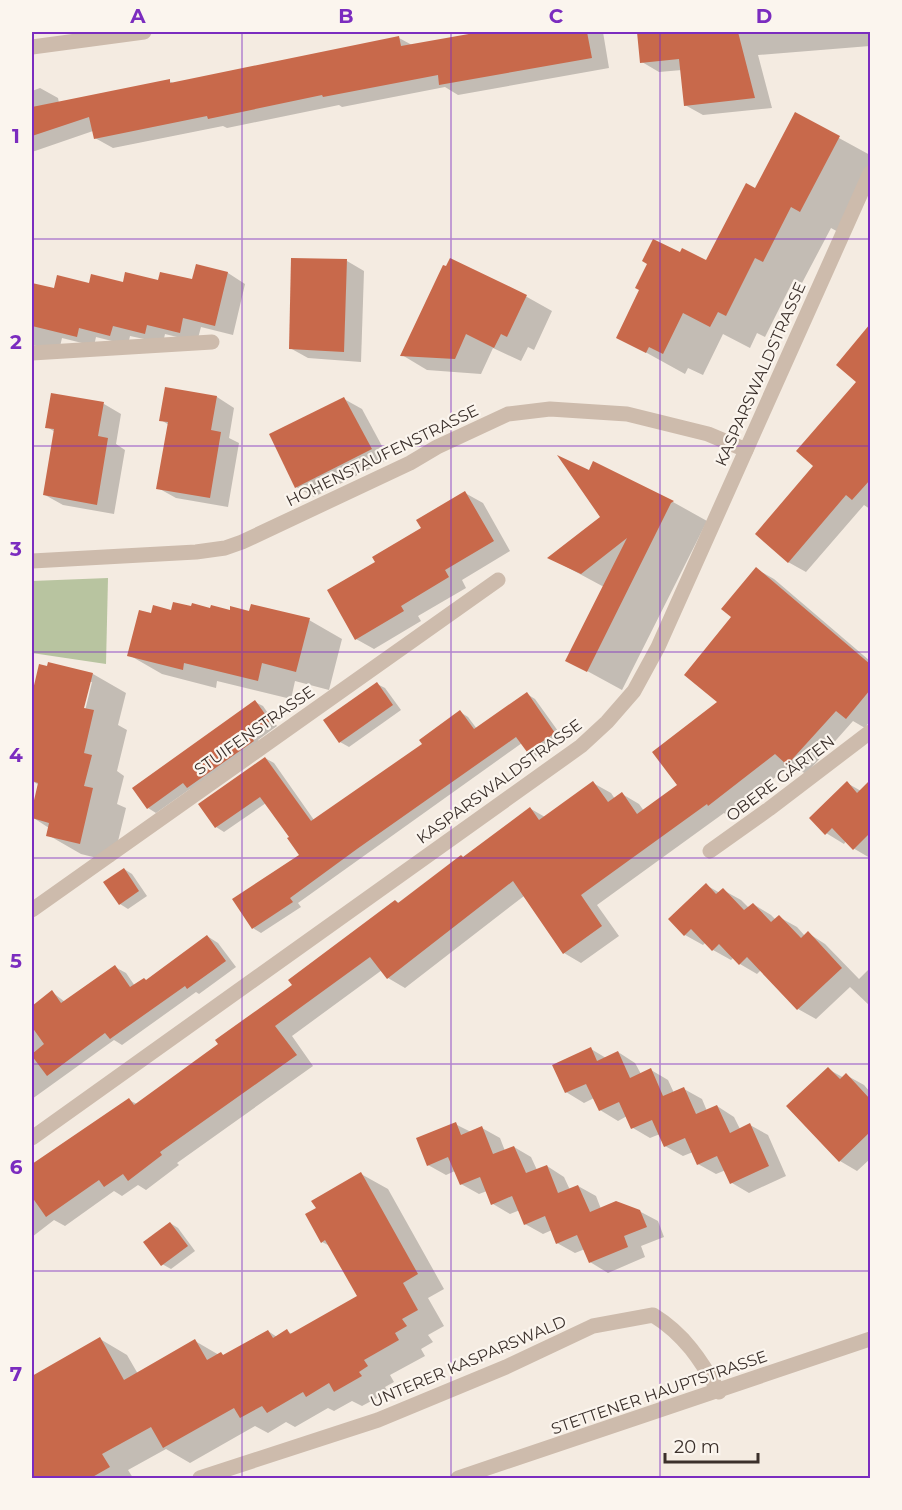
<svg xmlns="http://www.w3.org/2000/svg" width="902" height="1510" font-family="Montserrat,sans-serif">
  <rect width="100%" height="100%" fill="#f4ebe1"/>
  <!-- green -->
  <polygon fill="#b8c4a0" points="108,578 106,664 32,653 32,581"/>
  <!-- shadow -->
  <g fill="#0003" fill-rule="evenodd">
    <polygon points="489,32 603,32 609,68 458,95 445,87 342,107 339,105 227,128 223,126 113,148 95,138 93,131 32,152 32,91 40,88 58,98 59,103 169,81 175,84 399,38 412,45"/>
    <polygon points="638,32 869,32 870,46 758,55 772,108 703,115 685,105 682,70 659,72 642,62"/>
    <polygon points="795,114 870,155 870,175 840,233 831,228 802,283 794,279 765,337 757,333 750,348 723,334 703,375 688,368 685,374 618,337 681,254 706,262 755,190"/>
    <polygon points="451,260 527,297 552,311 534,350 528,347 521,361 493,348 481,374 427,370 402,355"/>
    <polygon points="347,261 364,271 361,362 308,358 290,348"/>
    <polygon points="197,266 228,273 245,284 233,335 201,327 197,342 165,334 163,343 130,336 128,345 96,337 94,346 62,338 59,351 32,345 32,284 56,290 90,285 194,281"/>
    <polygon points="870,327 870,509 864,505 806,572 788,562 815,466 858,382 838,365"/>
    <polygon points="166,389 217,397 234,408 229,438 239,443 228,507 176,498 158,488 169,425 161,420"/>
    <polygon points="344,399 362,409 389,459 314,497 296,487"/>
    <polygon points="104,404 121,414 116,444 125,450 114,514 63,505 45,495 55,432 47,427"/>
    <polygon points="594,463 673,502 707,521 622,690 567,660 604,587 550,558 602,517 589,471"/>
    <polygon points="465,493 483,503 510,551 462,580 466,588 418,616 421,621 374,649 356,639 377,562 423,528"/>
    <polygon points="756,569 774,579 870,661 870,721 865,728 853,721 806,774 791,765 727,815 724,813 597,905 619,936 581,963 564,953 524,896 405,988 388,978 382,970 292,1036 313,1066 177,1163 179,1165 146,1190 138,1185 122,1196 114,1191 65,1226 54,1220 32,1237 32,1166 129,1100 137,1104 220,1044 396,901 400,904 531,809 545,817 593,783 611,793 615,799 622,794 639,804 644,811 679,785 720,702 733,617"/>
    <polygon points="173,612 250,613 309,620 342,639 329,690 295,681 291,699 217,681 216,688 162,674 129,655 152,615"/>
    <path d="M40,666L93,674L126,693L118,725L127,730L117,771L124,776L117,804L126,808L113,862L81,854L48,835L49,828L32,817L39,785L32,781V765L37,743L32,740L35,725L32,723V700ZM89,682H92L84,715H81Z"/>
    <polygon points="377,684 385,688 401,710 349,747 340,742"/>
    <polygon points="527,694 535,699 563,738 536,756 528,751 522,743 298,903 301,907 261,933 253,928 301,855 291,837 266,803 224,832 216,827 265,758 274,763 314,820 424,744 460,712 468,717 477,729"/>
    <polygon points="255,702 263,706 277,726 258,740 262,746 196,792 190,789 156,813 148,808"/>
    <polygon points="847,783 861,791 864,788 870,792 870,858 853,848 846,841 844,844 826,833"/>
    <polygon points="124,869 132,874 147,896 128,909 120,904"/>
    <polygon points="706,885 720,893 723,890 741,900 749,908 753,904 771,915 776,920 779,917 797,927 805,936 808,933 825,944 859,979 870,968 870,1006 850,987 816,1019 798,1009 761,970 757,974 740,964 734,957 731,960 713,950 706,942 703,945 685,935 670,919"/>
    <polygon points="207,936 218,943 236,967 199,994 196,992 122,1045 114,1040 32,1099 32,1008 52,992 65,1002 115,967 126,973 135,986 147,981"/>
    <polygon points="591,1049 606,1058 618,1052 635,1063 641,1074 651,1070 668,1080 674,1093 684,1089 702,1099 707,1111 717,1106 734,1117 740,1129 750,1125 768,1135 786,1176 749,1193 732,1183 726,1170 716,1174 698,1164 693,1152 683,1156 665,1146 660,1134 650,1138 633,1128 627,1116 618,1121 600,1110 594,1098 584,1103 566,1092"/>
    <polygon points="828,1069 844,1078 846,1075 864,1085 870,1092 870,1159 857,1171 840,1161"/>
    <polygon points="455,1124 471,1132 482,1128 500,1138 505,1151 514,1147 531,1157 537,1170 547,1166 564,1177 570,1190 578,1186 596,1196 601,1209 639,1211 658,1221 664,1237 641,1246 645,1257 608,1273 590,1262 585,1249 575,1253 557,1243 552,1230 543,1234 525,1224 520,1210 510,1214 493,1204 487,1191 479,1194 461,1184 455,1171 446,1175 428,1165"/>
    <polygon points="361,1174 388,1189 444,1289 428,1298 444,1326 428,1335 433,1342 421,1349 425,1356 390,1375 394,1382 385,1387 388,1392 362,1406 352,1401 334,1411 328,1408 295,1427 286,1422 268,1433 255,1426 190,1463 166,1449 128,1470 133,1478 32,1478 32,1378 100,1339 127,1355 138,1374 195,1341 219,1355 221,1354 225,1356 268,1331 277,1337 287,1331 292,1334 359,1297 330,1246 322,1242"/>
    <polygon points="170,1223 178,1228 195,1251 171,1269 162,1264"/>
  </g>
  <!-- building -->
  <g fill="#c8694b">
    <polygon points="480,32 587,32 592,58 439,85 438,75 323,97 322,95 208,119 207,116 94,139 89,117 32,136 32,107 170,79 170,83 399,36 401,46"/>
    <polygon points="637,32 738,32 755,98 684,106 679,59 640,63"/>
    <polygon points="795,112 840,136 800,212 791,207 763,262 755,258 726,316 718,312 710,327 683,313 663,354 649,347 646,353 616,338 639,290 635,288 647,264 642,261 653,239 680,252 682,248 706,260 746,183 755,188"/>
    <polygon points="291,258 347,259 344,352 289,349"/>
    <polygon points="450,258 527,295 507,337 501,334 494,348 466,334 455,359 400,356 443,265 446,266"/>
    <polygon points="196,264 228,272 215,326 183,318 180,333 147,325 145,334 113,326 110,336 79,328 77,337 32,326 32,283 54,288 57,275 89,283 91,274 123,282 125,272 158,280 160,272 192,279"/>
    <polygon points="870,324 870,480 852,500 846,495 788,563 755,534 813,466 796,451 856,382 836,365"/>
    <polygon points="165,387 217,396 211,430 221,432 210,498 156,489 168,422 159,421"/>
    <polygon points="51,393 104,402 98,436 108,438 97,505 43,495 54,429 45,428"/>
    <polygon points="344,397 372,449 295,488 269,434"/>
    <polygon points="557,455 589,470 593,461 674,501 671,503 587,672 565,661 627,538 581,574 547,558 600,517"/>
    <polygon points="465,491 494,541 445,570 449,577 401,606 404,611 355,640 327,590 375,562 372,557 421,528 416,520"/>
    <polygon points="756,567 870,664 870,690 846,719 836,711 787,765 775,754 708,806 707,804 581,895 602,926 563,954 513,881 387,979 370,957 275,1026 297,1055 160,1152 162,1155 128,1181 123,1174 104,1187 99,1180 46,1217 32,1197 32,1164 129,1098 134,1105 218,1044 215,1040 292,985 288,980 395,900 398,903 461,855 463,857 530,807 539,820 593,781 608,802 622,792 637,814 677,785 652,752 717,702 684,675 731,617 721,609"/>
    <polygon points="173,602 191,606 192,603 210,608 211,605 230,610 230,606 249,611 251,604 310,618 296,672 262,663 258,681 184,663 183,670 127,656 139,610 151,613 153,605 171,610"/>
    <polygon points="48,662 93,673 84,708 94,710 84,753 92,755 84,786 93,788 80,844 46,836 49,823 32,818 32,809 38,783 32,781 32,694 39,664 47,666"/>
    <polygon points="377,682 393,705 339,743 323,720"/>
    <polygon points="527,692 555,733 527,752 516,737 357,849 290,898 293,902 252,929 232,899 299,855 287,838 289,837 260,797 215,828 198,804 265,757 311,821 422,744 419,740 460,710 474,729"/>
    <polygon points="255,700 270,721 250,735 254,741 187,788 183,783 147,809 132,788"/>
    <polygon points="870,780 870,833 853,850 832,828 825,835 809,818 847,781 857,793"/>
    <polygon points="124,868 139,891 119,905 103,882"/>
    <polygon points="706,883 716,894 723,888 744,910 753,903 771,922 779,915 801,938 808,931 842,968 797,1010 747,957 739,965 719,944 712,951 691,929 684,936 668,919"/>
    <polygon points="207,935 226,961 187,989 185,986 110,1039 105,1033 47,1076 32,1056 32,1054 44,1044 32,1027 32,1006 52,990 61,1003 115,965 130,987 144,978 146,980"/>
    <polygon points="591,1047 597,1061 618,1051 630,1078 651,1068 663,1096 684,1087 696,1114 717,1105 730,1133 750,1123 769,1166 730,1184 717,1156 697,1165 685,1138 664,1147 652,1120 631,1129 619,1102 599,1111 586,1084 565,1093 552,1065"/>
    <polygon points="828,1067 840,1079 846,1073 870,1099 870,1132 839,1162 786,1106"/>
    <polygon points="456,1122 461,1135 482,1126 493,1154 514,1146 526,1173 547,1165 558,1193 578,1185 590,1212 616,1201 640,1210 647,1227 624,1236 628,1247 589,1263 577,1235 556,1244 545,1216 524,1225 512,1196 491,1205 480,1177 460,1185 448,1157 427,1166 416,1138"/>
    <polygon points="361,1172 418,1274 403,1283 418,1310 402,1319 407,1326 395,1333 399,1340 364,1360 368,1366 359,1372 362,1376 334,1392 329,1383 306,1397 303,1392 267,1413 262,1406 240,1418 234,1408 163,1448 151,1427 102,1454 110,1467 89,1479 32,1479 32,1376 100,1337 124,1380 195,1339 207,1360 221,1352 223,1355 268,1330 273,1338 287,1329 290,1334 357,1296 325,1240 321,1243 305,1214 316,1208 311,1201"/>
    <polygon points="170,1222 188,1246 161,1266 143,1242"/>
  </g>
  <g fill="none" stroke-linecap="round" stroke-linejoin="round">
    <!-- minor -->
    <g stroke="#cdbbac" stroke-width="15">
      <polyline points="32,47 144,32"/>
      <polyline points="32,353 212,342"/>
      <polyline points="32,561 196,552 225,548 242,542 410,463 437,447 508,414 550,409 627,414 708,434 746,450"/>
      <polyline points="710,851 769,809 870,732"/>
      <polyline points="32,910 498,580"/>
      <polyline points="32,1138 581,746 607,722 634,691 658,647 870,173"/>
      <path d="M200,1478L378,1420L506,1367L593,1326L653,1315C684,1334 701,1360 719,1392"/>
    </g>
    <!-- tertiary -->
    <polyline stroke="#cdbbac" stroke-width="15" points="458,1478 870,1339"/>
  </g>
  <!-- grid -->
  <path fill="none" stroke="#7b2cbf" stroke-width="1.5" stroke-opacity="0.55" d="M242,32V1478M451,32V1478M660,32V1478M32,239H870M32,446H870M32,652H870M32,858H870M32,1064H870M32,1271H870"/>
  <g text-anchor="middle" stroke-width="4.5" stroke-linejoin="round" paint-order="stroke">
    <!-- street labels -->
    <g font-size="16" fill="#3b302b" stroke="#fbf5ee">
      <text transform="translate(760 374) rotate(-66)" y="6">KASPARSWALDSTRASSE</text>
      <text transform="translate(382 455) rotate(-26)" y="6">HOHENSTAUFENSTRASSE</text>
      <text transform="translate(254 730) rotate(-35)" y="6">STUIFENSTRASSE</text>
      <text transform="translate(780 778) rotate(-37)" y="6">OBERE GÄRTEN</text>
      <text transform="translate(499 781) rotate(-36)" y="6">KASPARSWALDSTRASSE</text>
      <text transform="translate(468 1361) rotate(-23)" y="6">UNTERER KASPARSWALD</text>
      <text transform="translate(659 1392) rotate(-19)" y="6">STETTENER HAUPTSTRASSE</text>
    </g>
  </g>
  <!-- border -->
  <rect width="902" height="1510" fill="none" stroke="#fbf5ee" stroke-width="66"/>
  <!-- scale -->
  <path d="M665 1453v9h93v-9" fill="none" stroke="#3b302b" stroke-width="3"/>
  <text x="674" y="1453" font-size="18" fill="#3b302b" stroke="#fbf5ee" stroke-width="4.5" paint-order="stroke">20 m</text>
  <rect x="33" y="33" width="836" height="1444" fill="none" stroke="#7b2cbf" stroke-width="2"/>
  <g font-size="20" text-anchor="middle" font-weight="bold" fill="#7b2cbf">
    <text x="138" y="23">A</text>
    <text x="346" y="23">B</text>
    <text x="556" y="23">C</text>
    <text x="764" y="23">D</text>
    <text x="16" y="143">1</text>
    <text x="16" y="349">2</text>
    <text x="16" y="556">3</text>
    <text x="16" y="762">4</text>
    <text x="16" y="968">5</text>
    <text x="16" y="1174">6</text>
    <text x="16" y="1381">7</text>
  </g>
</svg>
